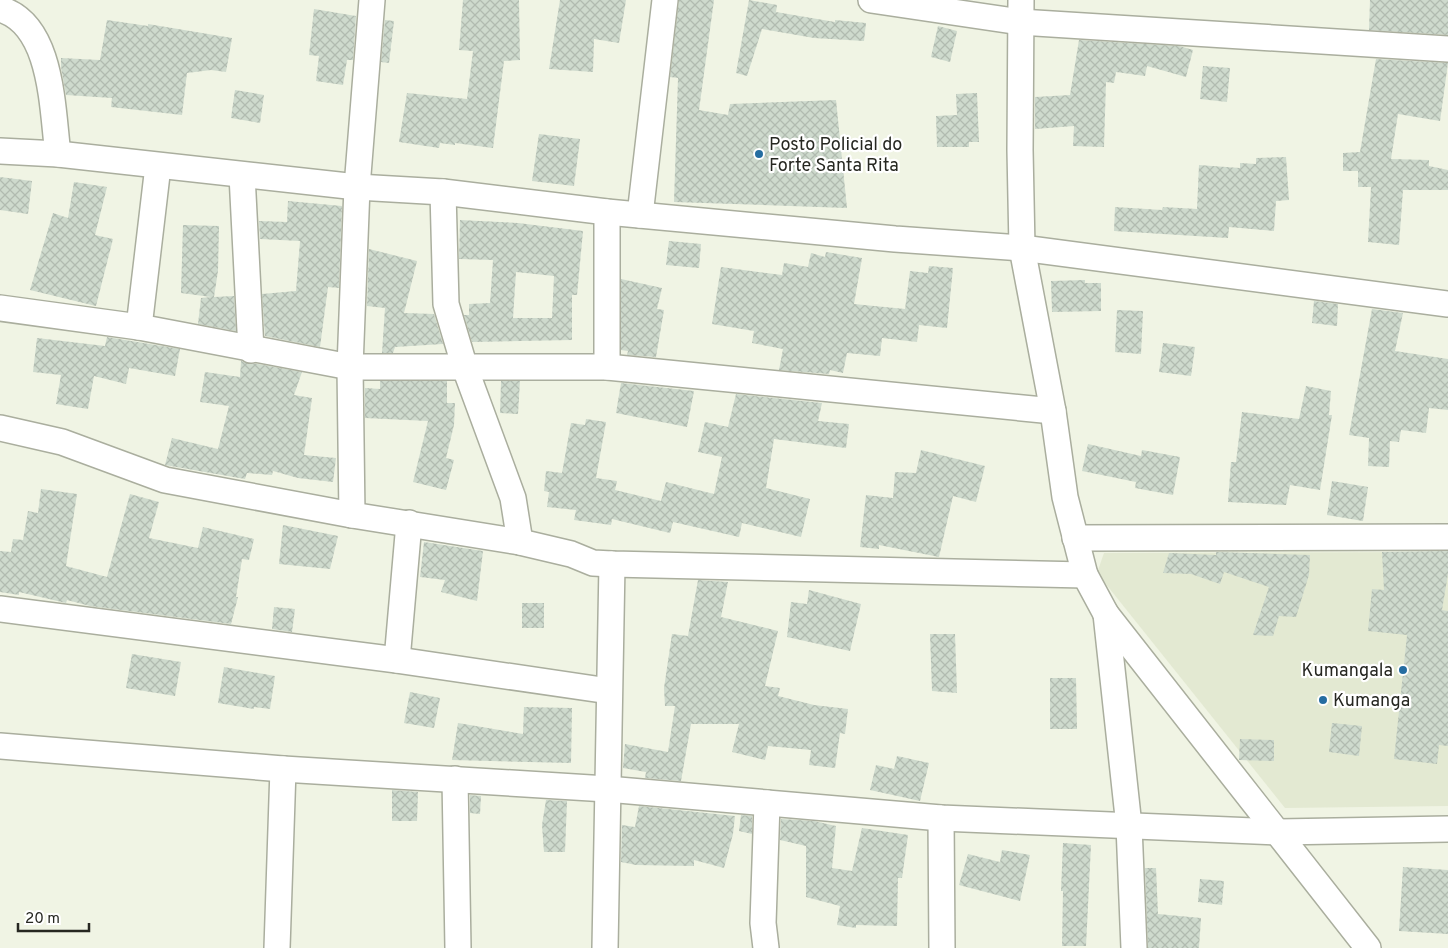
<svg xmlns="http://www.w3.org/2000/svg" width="1448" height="948" font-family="Overpass,sans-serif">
  <defs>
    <pattern id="building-cross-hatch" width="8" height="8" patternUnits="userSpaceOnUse" patternTransform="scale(1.25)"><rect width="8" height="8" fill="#cedacd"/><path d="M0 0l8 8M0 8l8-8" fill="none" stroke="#b1bbb0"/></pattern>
  </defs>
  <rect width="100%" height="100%" fill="#f0f4e4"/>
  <!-- built -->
  <polygon fill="#e3e9d2" points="1448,552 1448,806 1285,808 1097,573 1104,553"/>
  <!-- building -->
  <g fill="url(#building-cross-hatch)" fill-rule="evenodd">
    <polygon points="463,0 519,0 520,60 504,61 493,148 455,143 455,145 440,143 439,148 399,142 407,93 467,99 473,51 459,50"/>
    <polygon points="560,0 626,0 619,43 594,39 593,72 549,69"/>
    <polygon points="679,0 714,0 699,110 728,115 730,104 836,100 847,208 674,202 678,78 670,77"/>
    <polygon points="749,0 777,5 776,12 835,22 835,20 866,23 864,41 814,38 762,29 747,76 736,73"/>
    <polygon points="1370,0 1448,0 1448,35 1369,30"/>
    <polygon points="314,9 356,16 353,60 347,60 343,85 316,81 319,56 309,55"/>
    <polygon points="107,20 148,26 148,24 232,38 226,72 211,70 187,73 182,115 111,107 112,98 66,95 61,67 61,58 100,60"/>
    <polygon points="385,20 394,21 389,63 381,62"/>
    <polygon points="938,26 957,31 950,62 931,57"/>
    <polygon points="1079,40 1179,46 1193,50 1186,77 1147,66 1145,76 1116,72 1114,83 1106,82 1104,147 1073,146 1074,126 1035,129 1035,97 1070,95"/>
    <polygon points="1376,59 1448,63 1440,121 1398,114 1391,159 1429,160 1429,166 1448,170 1448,190 1403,190 1399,245 1368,242 1371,187 1358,187 1358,171 1343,171 1343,153 1360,152"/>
    <polygon points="1203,66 1230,68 1227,102 1200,99"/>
    <polygon points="235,90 264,95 260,123 231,118"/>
    <polygon points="977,93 979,142 969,142 969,147 937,147 936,116 957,115 956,94"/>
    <polygon points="539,134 580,139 574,186 532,181"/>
    <polygon points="1286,157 1289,200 1276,201 1274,231 1229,227 1228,238 1114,231 1115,207 1162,210 1163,207 1197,209 1199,165 1240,168 1240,163 1256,164 1256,158"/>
    <polygon points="0,177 32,181 28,214 0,210"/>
    <polygon points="74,182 107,187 95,235 113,239 96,306 30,290 53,213 68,218"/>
    <polygon points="288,201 342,206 339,288 328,287 320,347 265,336 262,294 296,291 300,241 260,239 259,221 287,222"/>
    <path d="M460,220L518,223L583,231L577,295H572V340L472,342L464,315H469V304L490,303L493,260L459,259ZM516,272L554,276L552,318H513Z"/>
    <polygon points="183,225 219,226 218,271 214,297 234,296 236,331 198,324 201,298 211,297 181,293"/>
    <polygon points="669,241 701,244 699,268 666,265"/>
    <polygon points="369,249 417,261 404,313 434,314 443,344 395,347 393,353 382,353 385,308 367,306"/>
    <polygon points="826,252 862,258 854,304 905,309 910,271 928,273 929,266 953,268 947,328 919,325 917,342 882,338 880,356 847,353 843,373 830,370 829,374 779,370 783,349 752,343 754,331 712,324 721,267 782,275 784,263 808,267 811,253 825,257"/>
    <polygon points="621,279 662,288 657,309 664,310 656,357 627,355 628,351 621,350"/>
    <polygon points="1085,280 1085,283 1101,283 1101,311 1052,312 1051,281"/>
    <polygon points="1314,301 1338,304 1337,326 1312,323"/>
    <polygon points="1372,309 1403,313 1395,351 1448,359 1448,410 1429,408 1426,433 1401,430 1399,442 1390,441 1389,467 1368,466 1369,438 1349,435"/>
    <polygon points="1117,310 1143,311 1141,354 1115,352"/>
    <polygon points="107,337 180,349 175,376 129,368 126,384 94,376 88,409 56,404 61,375 33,372 37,338 105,346"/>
    <polygon points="1163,343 1195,347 1191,376 1159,372"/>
    <polygon points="241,361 302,372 294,395 312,398 304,455 336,458 333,482 298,478 273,471 272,475 247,473 245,479 165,465 172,438 218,449 229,406 200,402 205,372 240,377"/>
    <polygon points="380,381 447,381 447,403 455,403 454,425 446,458 454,460 446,490 413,482 428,421 365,418 365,388 380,389"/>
    <polygon points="501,381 520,381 518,414 500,413"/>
    <polygon points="621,383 694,391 687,427 616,413"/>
    <polygon points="1306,386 1331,391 1329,415 1332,415 1320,490 1290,485 1286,505 1228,502 1231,462 1236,462 1242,412 1299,419"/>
    <polygon points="736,394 822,403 818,421 849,424 846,448 774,439 766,488 810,499 801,537 742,523 739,537 673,522 670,533 612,519 611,525 574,520 576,510 547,507 549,492 544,491 546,471 562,473 571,423 585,425 586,419 606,422 596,478 617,481 615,490 661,501 666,482 714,494 722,457 698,452 705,422 728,427"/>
    <polygon points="1088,444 1141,456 1142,450 1180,457 1173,495 1135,488 1136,482 1082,471"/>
    <polygon points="921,450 985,466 976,502 953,496 939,557 879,545 879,549 860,547 866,495 893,498 895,472 916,473"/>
    <polygon points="1332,481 1368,487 1363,521 1327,515"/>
    <polygon points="41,489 77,494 66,566 107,577 130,494 159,502 149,538 198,548 203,527 254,539 249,560 242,559 236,597 238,597 231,624 90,606 67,600 66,603 19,592 19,595 0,592 0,551 11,552 13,539 23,540 28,511 38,513"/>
    <polygon points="283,525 338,536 330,569 279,564"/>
    <polygon points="424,542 483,551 477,601 441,592 445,580 420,577"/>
    <polygon points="1448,551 1448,574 1442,610 1448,611 1448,746 1439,745 1437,764 1394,759 1407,635 1368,631 1372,589 1384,590 1382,552"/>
    <polygon points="1216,552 1310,555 1309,575 1296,617 1279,616 1273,636 1253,635 1269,587 1224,572 1220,584 1191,574 1163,573 1169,553 1216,555"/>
    <polygon points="698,580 728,582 721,617 778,631 765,686 780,688 778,696 814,705 848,709 845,734 840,733 835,768 809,765 811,750 768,746 765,760 732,752 739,724 691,724 681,781 645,778 646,772 623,768 625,744 668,752 675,706 665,706 664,688 672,634 688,636"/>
    <polygon points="809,590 861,604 850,651 787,637 791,602 807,604"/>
    <rect x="522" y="603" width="22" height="25"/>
    <polygon points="274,607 295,609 292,632 272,629"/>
    <polygon points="930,634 955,634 957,693 932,691"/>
    <polygon points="132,654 181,662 175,696 126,688"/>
    <polygon points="224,667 275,676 270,709 254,707 254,709 218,703"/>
    <polygon points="1050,678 1076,678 1077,729 1050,729"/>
    <polygon points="410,692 440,698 434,728 404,723"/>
    <polygon points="524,707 572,708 571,763 452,760 458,723 523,734"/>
    <polygon points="1332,723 1362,726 1359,756 1329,752"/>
    <polygon points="1240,739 1274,740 1274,761 1239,760"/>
    <polygon points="897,756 929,763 920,801 870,790 876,765 894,769"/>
    <polygon points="392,790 418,792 417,821 392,821"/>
    <polygon points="470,795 481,796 480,814 470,813"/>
    <polygon points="546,800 567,801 565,852 544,852 542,825"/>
    <polygon points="639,806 735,816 733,834 724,868 694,860 694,866 636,865 621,862 622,825 635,827"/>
    <polygon points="741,815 752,816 752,834 739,831"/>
    <polygon points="781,819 814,821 836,826 832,868 852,871 862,828 908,835 902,878 898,878 897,926 856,925 856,928 837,925 840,906 806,897 806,846 780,840"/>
    <polygon points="1063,843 1091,845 1086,946 1062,946 1063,891 1061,891"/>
    <polygon points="1002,850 1030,855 1020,901 959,885 968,854 1000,862"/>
    <polygon points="1403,867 1448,870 1448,934 1399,931"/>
    <polygon points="1145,868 1156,868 1158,914 1201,918 1199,948 1148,948"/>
    <polygon points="1200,879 1224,881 1222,905 1198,902"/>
  </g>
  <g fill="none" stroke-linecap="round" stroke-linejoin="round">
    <!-- minor casing -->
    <g stroke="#aaae9e" stroke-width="28">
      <g id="minor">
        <polyline points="871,0 1020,22 1448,49"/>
        <polyline points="1021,0 1020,150 1022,248 1053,411 1065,497 1085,575 1106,614 1368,948"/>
        <path d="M0,9C53,24 52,109 58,154"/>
        <polyline points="0,151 58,154 357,187 443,192 607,212 895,239 1022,248 1448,304"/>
        <polyline points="242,175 251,350"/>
        <polyline points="443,192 446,304 465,368 513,498 520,542 571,554 593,563 612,564 1085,575"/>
        <polyline points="607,212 607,367"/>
        <polyline points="640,215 665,0"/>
        <polyline points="0,308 139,327 350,367 607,367 1053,411"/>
        <polyline points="139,327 158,166"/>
        <polyline points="0,428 62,442 165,480 352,515 520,542"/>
        <polyline points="352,515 350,367 357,187 372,0"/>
        <polyline points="1075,538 1448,537"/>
        <polyline points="0,609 397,660 609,691"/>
        <polyline points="1106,614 1129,826 1134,948"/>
        <polyline points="397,660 409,523"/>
        <polyline points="0,746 283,769 607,789 941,818 1279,832 1448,829"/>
        <polyline points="455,779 458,948"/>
        <polyline points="941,818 942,948"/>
        <polyline points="277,948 283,769"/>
        <polyline points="605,948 612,564"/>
        <polyline points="766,948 763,923 767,803"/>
      </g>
    </g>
    <!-- minor -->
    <use href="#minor" stroke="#fff" stroke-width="25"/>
  </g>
  <!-- markers -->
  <g fill="#256da1" stroke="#fff" stroke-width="2">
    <circle cx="759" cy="154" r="5"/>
    <circle cx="1403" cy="670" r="5"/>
    <circle cx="1323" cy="700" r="5"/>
  </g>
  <g text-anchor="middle" stroke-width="4.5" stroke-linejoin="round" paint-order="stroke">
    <!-- poi labels -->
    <g font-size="18" fill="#262721" stroke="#fff" text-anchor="start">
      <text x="769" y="150">Posto Policial do<tspan x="769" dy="21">Forte Santa Rita</tspan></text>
      <text x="1393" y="676" text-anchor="end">Kumangala</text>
      <text x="1333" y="706">Kumanga</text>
    </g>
  </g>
  <!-- scale -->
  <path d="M18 923v8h71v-8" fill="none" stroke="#262721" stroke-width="2.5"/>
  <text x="25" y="923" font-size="15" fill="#262721" stroke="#ffffff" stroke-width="4" paint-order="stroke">20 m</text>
</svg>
